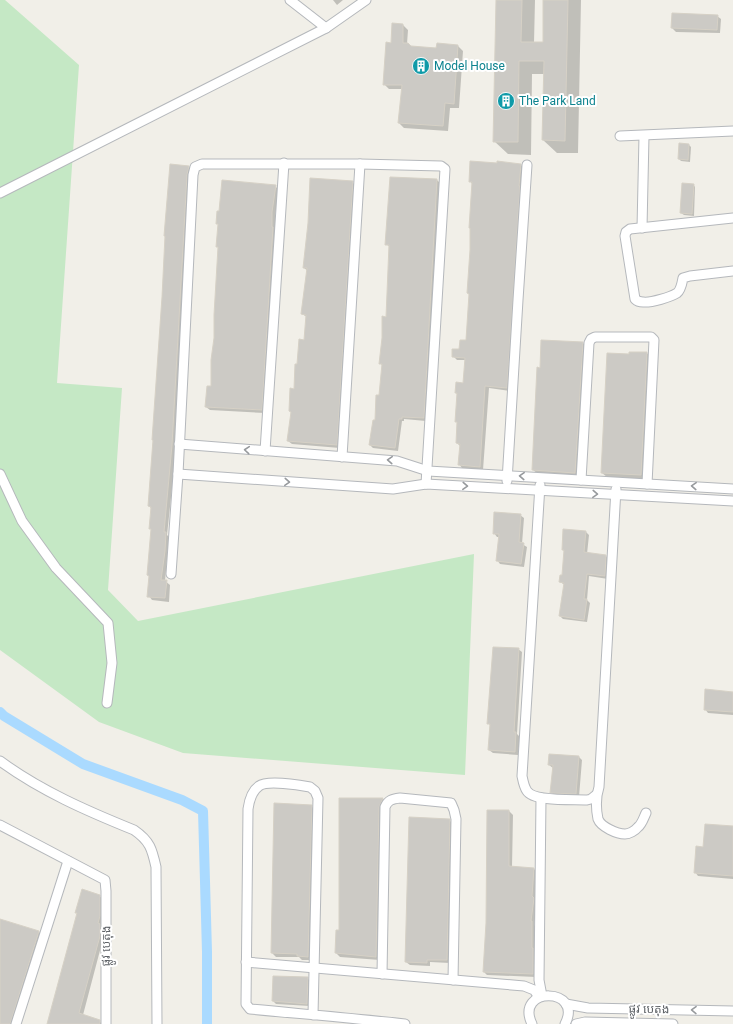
<svg xmlns="http://www.w3.org/2000/svg" width="733" height="1024" font-family="Roboto,'Noto Sans Khmer',sans-serif">
  <rect width="100%" height="100%" fill="#f1efe8"/>
  <!-- green -->
  <polygon fill="#c5e8c5" points="0,0 5,0 79,65 57,383 122,388 108,590 138,621 474,554 465,775 183,753 99,722 0,650"/>
  <!-- shadow -->
  <g fill="#0003">
    <polygon points="333,0 343,0 337,5"/>
    <polygon points="497,0 535,0 534,43 544,43 544,0 581,0 578,153 557,153 543,140 544,74 532,74 531,155 508,154 494,141"/>
    <polygon points="673,14 717,16 721,19 720,33 676,32 672,28"/>
    <polygon points="403,25 408,30 407,44 411,47 436,49 458,46 463,51 459,108 450,108 448,131 404,128 399,123 402,89 389,89 384,84 392,44"/>
    <polygon points="689,145 691,147 690,162 681,161 679,159"/>
    <polygon points="521,165 524,169 510,391 489,388 483,470 462,468 459,464 461,447 457,443 458,423 456,421 458,395 456,393 464,384 466,360 457,360 453,356 466,341 470,295 468,293 471,250 473,185 470,181"/>
    <polygon points="189,167 192,170 181,372 173,488 172,488 167,535 169,537 165,581 170,585 169,602 152,600 149,596 152,509 149,506 166,237"/>
    <polygon points="391,178 437,180 440,183 426,421 404,419 404,421 402,421 398,451 373,448 370,445 380,396 383,366 380,363 387,318 390,247 386,244"/>
    <polygon points="352,182 356,186 340,448 292,444 288,441 292,413 290,411 295,390 298,365 305,341 307,317 302,314 308,271 304,268"/>
    <polygon points="693,184 695,187 694,216 684,215 681,213"/>
    <polygon points="275,186 279,190 275,216 275,230 276,232 265,413 210,410 206,407 212,387 215,338 219,249 217,246 219,225 217,223"/>
    <polygon points="583,343 587,347 579,477 538,474 533,470 541,369"/>
    <polygon points="630,353 647,353 651,358 645,479 607,477 602,473"/>
    <polygon points="520,515 524,518 522,544 527,547 524,567 500,564 497,560 500,537 497,537 494,533"/>
    <polygon points="586,532 589,535 587,554 606,556 609,560 608,579 589,576 587,600 590,603 587,622 563,619 560,616 565,585 560,582 563,576 565,552 563,550"/>
    <polygon points="518,649 522,652 517,734 520,737 518,755 493,753 489,750 491,726 488,723"/>
    <polygon points="733,693 733,715 708,713 705,709"/>
    <polygon points="579,757 582,760 579,797 555,796 551,792 553,768 549,765"/>
    <polygon points="340,799 383,799 387,803 380,960 340,957 336,953 340,931"/>
    <polygon points="311,806 315,810 312,960 302,960 299,957 276,957 272,953"/>
    <polygon points="488,811 509,811 513,815 512,867 534,869 537,872 535,900 537,902 534,925 535,926 536,977 487,975 484,972 487,923"/>
    <polygon points="450,821 453,824 450,963 430,962 430,966 410,965 406,962"/>
    <polygon points="733,827 733,879 698,876 695,872 704,848"/>
    <polygon points="99,896 103,899 103,920 101,926 103,928 103,939 83,1015 99,1021 102,1024 48,1024 78,914 76,912"/>
    <polygon points="0,920 39,932 42,935 13,1024 0,1024"/>
    <polygon points="307,978 310,981 310,1006 276,1004 273,1001"/>
  </g>
  <g fill="none" stroke-linecap="round" stroke-linejoin="round">
    <!-- canal -->
    <polyline stroke="#aadaff" stroke-width="10" points="0,712 4,716 83,764 182,800 203,811 207,952 207,1024"/>
  </g>
  <!-- building -->
  <g fill="#cccac5" stroke="#d6d1c6">
    <polygon points="496,0 522,0 521,42 543,42 543,0 568,0 565,141 542,140 544,61 519,61 518,142 493,142"/>
    <polygon points="672,13 718,15 717,30 671,28"/>
    <polygon points="392,23 403,24 403,43 408,43 411,46 436,48 437,43 458,45 454,104 445,103 443,126 398,123 402,85 383,85 386,42 391,43"/>
    <polygon points="679,143 689,144 688,160 678,159"/>
    <polygon points="470,161 497,163 497,161 521,164 519,186 520,186 507,388 485,386 480,467 458,465 460,444 456,443 457,422 455,422 457,393 455,393 456,382 463,383 465,358 452,357 452,349 459,349 460,340 466,340 469,294 467,293 470,250 470,228 469,228 472,182 469,182"/>
    <polygon points="170,164 189,166 187,175 172,445 164,532 166,532 165,551 161,580 167,580 165,598 147,597 149,576 147,575 151,529 149,529 151,507 148,506 153,440 152,440 162,297 165,236 164,236"/>
    <polygon points="390,177 437,179 424,418 402,417 402,419 399,419 395,448 369,445 373,420 375,420 376,395 379,395 382,364 379,364 382,338 382,316 386,317 389,245 385,245"/>
    <polygon points="310,178 353,181 337,445 287,441 291,412 289,411 290,388 294,389 295,364 297,364 299,339 304,340 306,315 301,314 307,268 303,268 308,223"/>
    <polygon points="222,180 276,185 272,212 272,227 273,227 262,410 205,407 207,386 211,386 211,360 214,338 214,315 218,247 216,247 218,224 216,224 217,211 219,211"/>
    <polygon points="682,183 694,184 692,214 680,213"/>
    <polygon points="541,340 583,342 575,473 532,470 537,367 540,368"/>
    <polygon points="629,352 647,352 641,475 601,473 607,353 629,354"/>
    <polygon points="494,512 521,514 519,542 524,543 521,564 496,561 499,534 493,534"/>
    <polygon points="563,529 586,531 584,552 606,555 605,576 587,574 584,599 587,599 584,620 559,616 564,583 559,582 560,575 562,575 564,550 562,550"/>
    <polygon points="493,647 519,648 514,732 516,732 515,752 488,750 490,724 487,724"/>
    <polygon points="705,689 733,692 733,712 704,710"/>
    <polygon points="549,754 579,756 576,794 550,793 553,765 548,765"/>
    <polygon points="339,798 383,798 379,807 376,957 335,953 336,930 339,930"/>
    <polygon points="274,803 312,805 308,957 297,956 297,954 271,953"/>
    <polygon points="487,810 509,810 509,866 534,868 532,896 534,898 531,921 532,921 532,948 533,948 533,974 483,972 486,923"/>
    <polygon points="409,817 450,819 447,960 427,960 427,963 405,962"/>
    <polygon points="705,824 733,826 733,876 694,873 696,846 703,847"/>
    <polygon points="82,889 100,895 100,916 98,923 100,924 100,936 79,1013 100,1020 100,1024 47,1024 77,913 75,913"/>
    <polygon points="0,919 39,931 10,1024 0,1024"/>
    <polygon points="273,976 308,977 307,1004 272,1001"/>
  </g>
  <g fill="none" stroke-linecap="round" stroke-linejoin="round">
    <!-- minor casing -->
    <g stroke="#b5b8bc" stroke-width="11">
      <g id="minor">
        <polyline points="290,0 326,28"/>
        <polyline points="620,136 733,131"/>
        <polyline points="0,193 326,28 366,0"/>
        <path d="M733,218L630,229L626,232L625,236L635,299C637,301 640,302 643,302C651,303 671,297 677,293C681,290 682,283 683,278L690,276L733,271"/>
        <polyline points="642,228 644,136"/>
        <polyline points="179,444 397,461 428,471 733,489"/>
        <polyline points="265,451 284,163"/>
        <polyline points="342,457 360,164"/>
        <polyline points="0,474 22,521 56,568 108,623 112,663 107,703"/>
        <polyline points="178,474 393,489 426,484 733,501"/>
        <polyline points="581,480 589,343 591,339 595,337 651,337 654,340 647,484"/>
        <polyline points="507,481 518,300 527,165"/>
        <path d="M540,485L522,776C523,781 524,787 527,791C534,802 574,799 587,800L591,799L596,795"/>
        <path d="M616,489L599,787C596,796 596,809 598,819C601,827 617,834 625,834C629,834 635,831 638,827C642,824 644,817 646,813"/>
        <polyline points="171,574 178,474 193,175 195,167 202,164 360,164 441,166 445,169 426,484"/>
        <path d="M0,761C41,791 87,811 134,830C150,841 152,849 156,867L157,1024"/>
        <polyline points="541,798 539,980 542,996"/>
        <polyline points="0,825 105,880 106,891 106,1024"/>
        <polyline points="246,962 524,986 534,990 539,997"/>
        <path d="M382,974L385,807C388,800 392,799 400,798L451,803L454,810L456,819L453,980"/>
        <polyline points="566,1004 588,1008 733,1011"/>
        <path d="M313,1015L318,798L315,791L310,787C299,785 267,780 259,786C252,791 249,802 248,809L246,1004L250,1009C302,1014 353,1018 405,1024"/>
        <polyline points="16,1024 68,861"/>
        <path d="M532,1024C514,986 584,987 565,1024"/>
        <polyline points="576,1024 585,1022 673,1024"/>
      </g>
    </g>
    <!-- minor -->
    <use href="#minor" stroke="#fff" stroke-width="9"/>
  </g>
  <!-- one-way arrows -->
  <defs><path id="oneway-chevron" d="M-2-3.5L2.5 0L-2 3.5" fill="none" stroke-width="1.6" stroke-linecap="round" stroke-linejoin="round"/></defs>
  <g stroke="#979a9d">
    <use href="#oneway-chevron" transform="translate(247 450) rotate(-175)"/>
    <use href="#oneway-chevron" transform="translate(390 460) rotate(-176)"/>
    <use href="#oneway-chevron" transform="translate(522 476) rotate(-177)"/>
    <use href="#oneway-chevron" transform="translate(287 482) rotate(4)"/>
    <use href="#oneway-chevron" transform="translate(465 486) rotate(3)"/>
    <use href="#oneway-chevron" transform="translate(694 486) rotate(-177)"/>
    <use href="#oneway-chevron" transform="translate(595 494) rotate(3)"/>
    <use href="#oneway-chevron" transform="translate(694 1010) rotate(-179)"/>
  </g>
  <!-- icons -->
  <defs>
    <g id="building-disc" transform="scale(0.9)"><circle r="9.5" fill="#0f9aa8" stroke="#fff"/><path d="M-4-6H4V6H1V3H-1V6H-4ZM-2.5-4.3h1.7v1.8h-1.7ZM.8-4.3h1.7v1.8H.8ZM-2.5-1h1.7V.8h-1.7ZM.8-1h1.7V.8H.8Z" fill="#fff"/></g>
  </defs>
  <g fill-rule="evenodd">
    <use href="#building-disc" x="421" y="66"/>
    <use href="#building-disc" x="506" y="101"/>
  </g>
  <g text-anchor="middle" stroke-width="4" stroke-linejoin="round" paint-order="stroke">
    <!-- culture labels -->
    <g font-size="12" fill="#0d838f" stroke="#fff" text-anchor="start">
      <text x="434" y="70">Model House</text>
      <text x="519" y="105">The Park Land</text>
    </g>
    <!-- street labels -->
    <g font-size="12" fill="#5f6368" stroke="#fff">
      <text transform="translate(106 946) rotate(-89)" y="4">ផ្លូវ បេតុង</text>
      <text transform="translate(649 1009) rotate(1)" y="4">ផ្លូវ បេតុង</text>
    </g>
  </g>
</svg>
